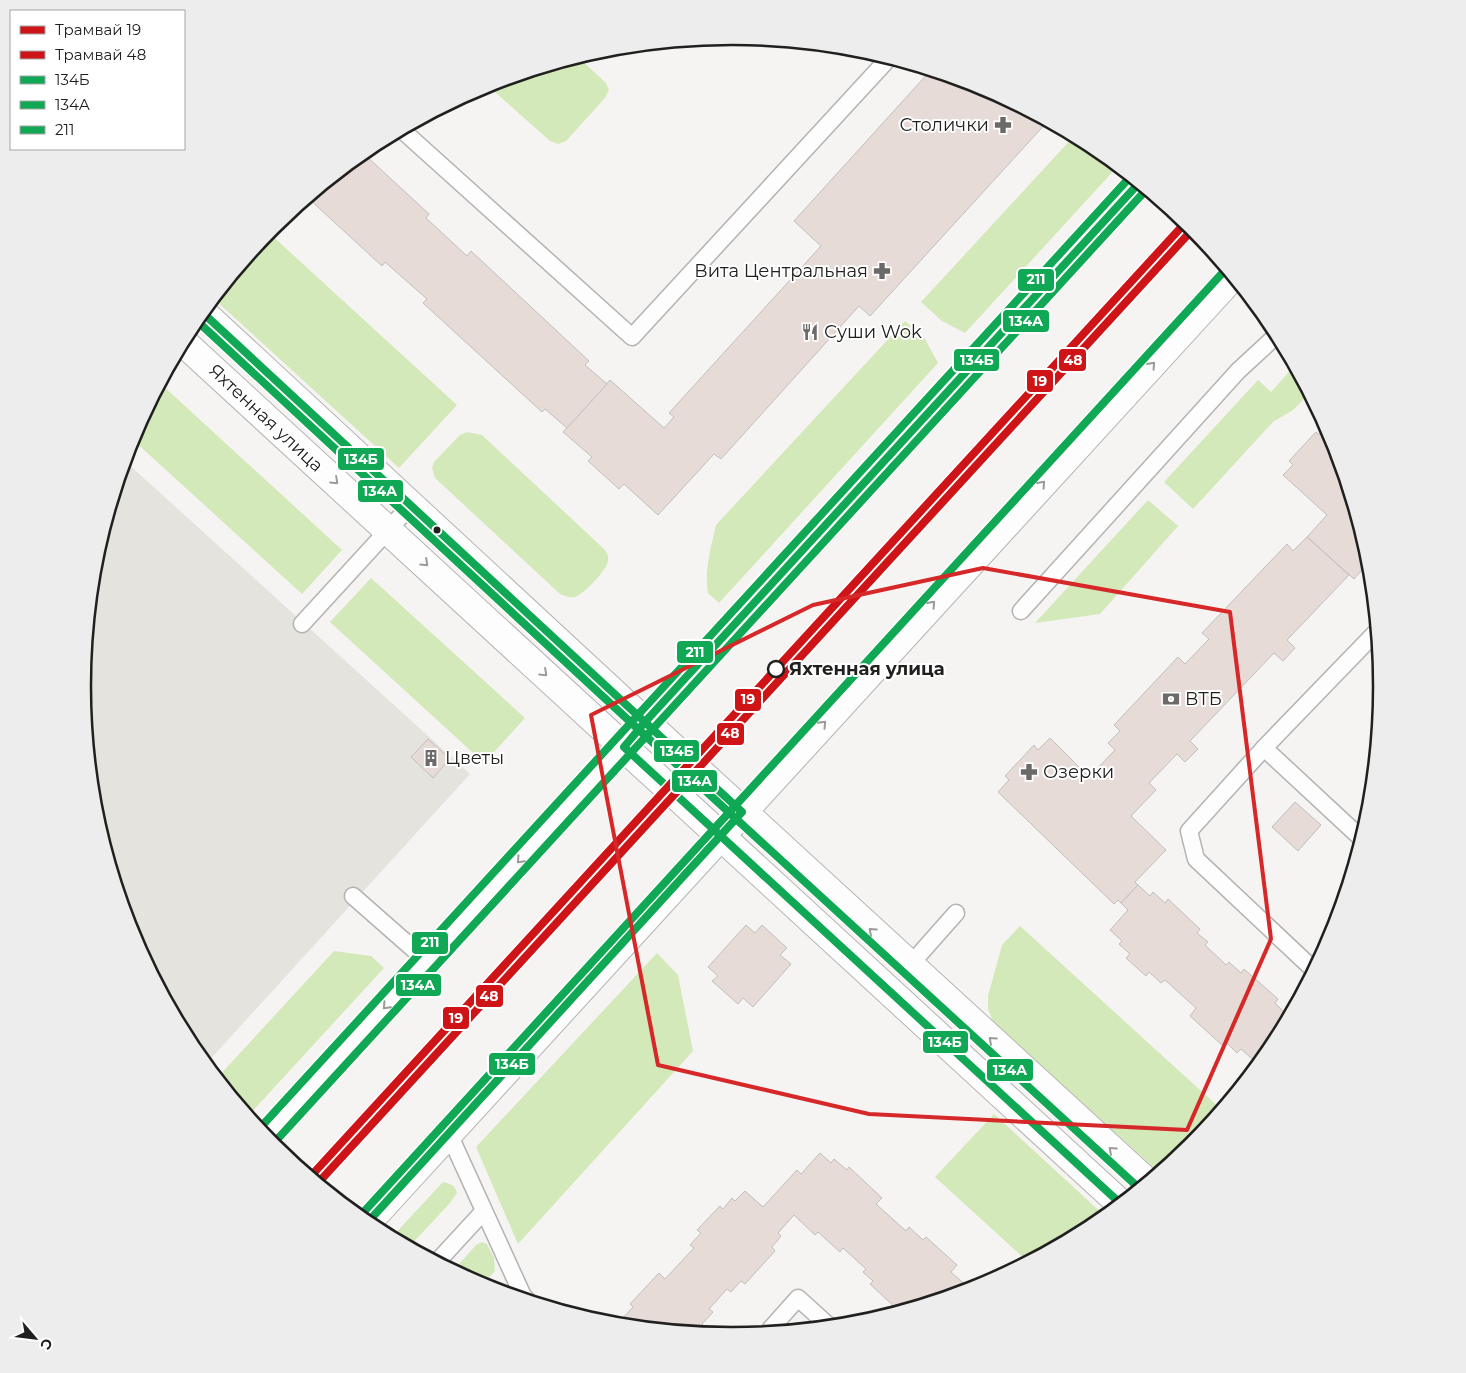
<svg xmlns="http://www.w3.org/2000/svg" width="1466" height="1373" font-family="Montserrat,sans-serif">
  <rect width="100%" height="100%" fill="#f5f4f2"/>
  <!-- built -->
  <polygon fill="#e5e3dd" points="125,461 470,774 206,1064 192,1048 132,935 95,813 83,686 95,559"/>
  <!-- green -->
  <g fill="#d4e9b9">
    <polygon points="578,57 606,83 609,90 605,98 566,141 558,144 550,141 487,85"/>
    <polygon points="1075,135 1094,146 1118,166 965,333 942,321 921,302"/>
    <polygon points="268,232 457,405 399,468 214,299"/>
    <path d="M905,321L925,339L938,363L719,603L708,593C704,569 711,548 716,525Z"/>
    <polygon points="1295,365 1310,393 1293,410 1273,422 1193,509 1164,482 1258,380 1271,392"/>
    <polygon points="161,384 342,550 302,594 132,439"/>
    <path d="M467,432L482,435L604,549C607,553 609,556 608,561C607,570 584,594 575,597C570,598 565,596 560,594L435,478L432,468L434,462L460,435Z"/>
    <polygon points="1148,500 1178,526 1100,614 1035,623"/>
    <polygon points="371,578 525,718 484,763 330,622"/>
    <polygon points="1020,926 1222,1110 1193,1146 1160,1173 993,1022 988,1009 988,996 1002,945"/>
    <polygon points="334,951 371,956 384,968 248,1116 217,1078"/>
    <polygon points="657,953 678,975 693,1051 518,1244 476,1147"/>
    <polygon points="994,1114 1106,1217 1094,1227 1028,1262 935,1177"/>
    <path d="M443,1182C450,1184 455,1184 457,1193L449,1204L409,1247L391,1238Z"/>
    <polygon points="482,1242 487,1244 494,1258 495,1271 481,1286 453,1271 476,1245"/>
  </g>
  <!-- building -->
  <g fill="#e6dbd6" stroke="#c0bfbe">
    <polygon points="931,70 982,86 1048,121 870,316 859,306 721,459 714,454 658,515 624,484 619,489 588,461 592,457 563,432 610,380 664,428 674,417 669,413 821,246 794,221"/>
    <polygon points="363,153 429,214 426,218 467,256 471,251 589,361 585,365 607,384 567,428 545,409 542,412 423,303 427,299 385,262 382,266 308,198"/>
    <polygon points="1328,426 1334,438 1371,560 1354,579 1307,537 1327,515 1283,475 1293,465 1289,461 1316,432 1320,435"/>
    <polygon points="1307,537 1349,575 1287,640 1295,648 1283,661 1274,653 1190,741 1198,749 1185,762 1177,754 1149,783 1156,790 1131,816 1166,850 1135,882 1138,885 1121,903 1118,900 1114,904 998,792 1009,780 1005,776 1034,745 1038,750 1050,738 1089,777 1115,750 1108,743 1120,731 1114,725 1178,657 1185,664 1209,639 1202,633 1287,544 1293,551"/>
    <polygon points="428,739 450,759 433,778 411,757"/>
    <polygon points="1295,802 1321,825 1298,851 1272,827"/>
    <polygon points="1138,885 1150,896 1153,892 1165,903 1168,899 1200,929 1197,933 1208,942 1205,945 1226,965 1229,962 1241,973 1244,969 1278,999 1275,1003 1286,1014 1283,1017 1288,1021 1274,1048 1259,1065 1241,1049 1237,1053 1225,1041 1222,1045 1190,1016 1196,1008 1165,980 1161,983 1149,972 1146,976 1126,958 1130,954 1119,944 1122,941 1110,930 1128,910 1121,903"/>
    <polygon points="746,925 755,933 762,925 787,948 780,955 791,964 753,1007 743,998 738,1004 712,981 718,976 708,967"/>
    <polygon points="820,1153 831,1163 834,1159 847,1170 849,1167 882,1198 876,1204 906,1231 909,1227 923,1240 926,1237 957,1265 951,1272 970,1289 973,1286 976,1289 900,1312 870,1284 873,1281 863,1272 866,1269 843,1248 840,1252 818,1232 815,1235 794,1215 778,1233 781,1236 772,1247 775,1251 745,1284 741,1281 731,1292 727,1289 709,1309 713,1312 702,1324 705,1327 700,1333 623,1326 627,1322 623,1318 633,1307 630,1304 659,1273 665,1279 694,1248 690,1245 701,1233 697,1230 720,1206 723,1209 732,1198 735,1201 745,1191 763,1207 797,1170 801,1174"/>
  </g>
  <g fill="none" stroke-linecap="round" stroke-linejoin="round">
    <!-- lane casing -->
    <g stroke="#b4b3b2" stroke-width="19">
      <g id="lane">
        <polyline points="402,130 632,337 889,58"/>
        <polyline points="1021,611 1238,371 1278,334"/>
        <polyline points="302,624 411,505"/>
        <polyline points="1264,748 1363,840"/>
        <polyline points="353,896 427,961"/>
        <polyline points="910,965 956,913"/>
        <polyline points="1315,971 1196,859 1189,831 1264,748 1378,630"/>
        <polyline points="449,1134 523,1296 528,1301"/>
        <polyline points="437,1262 483,1212"/>
        <polyline points="766,1334 798,1298 830,1327"/>
      </g>
    </g>
    <!-- secondary casing -->
    <g stroke="#b4b3b2" stroke-width="30">
      <g id="secondary">
        <polyline points="203,313 645,722 1148,1183"/>
        <polyline points="183,342 1122,1205"/>
        <polyline points="266,1137 1139,183"/>
        <polyline points="367,1223 1233,276"/>
      </g>
    </g>
    <!-- lane -->
    <use href="#lane" stroke="#fefdfd" stroke-width="16"/>
    <!-- secondary -->
    <use href="#secondary" stroke="#fefdfd" stroke-width="28"/>
    <!-- bus-1 casing -->
    <g stroke="#fff" stroke-width="11">
      <g id="bus-1">
        <polyline points="203,313 742,812 367,1223"/>
        <polyline points="1122,1205 624,747 645,722 1139,183"/>
      </g>
    </g>
    <!-- bus-2 casing -->
    <g stroke="#fff" stroke-width="11">
      <g id="bus-2">
        <polyline points="196,320 638,729 1140,1189"/>
        <polyline points="273,1144 1146,190"/>
      </g>
    </g>
    <!-- bus-3 casing -->
    <g stroke="#fff" stroke-width="11">
      <g id="bus-3">
        <polyline points="259,1129 1131,176"/>
        <polyline points="360,1216 1226,269"/>
      </g>
    </g>
    <!-- bus-1 -->
    <use href="#bus-1" stroke="#10a855" stroke-width="8"/>
    <!-- bus-2 -->
    <use href="#bus-2" stroke="#10a855" stroke-width="8"/>
    <!-- bus-3 -->
    <use href="#bus-3" stroke="#10a855" stroke-width="8"/>
    <!-- tram-1 casing -->
    <g stroke="#fff" stroke-width="11">
      <polyline id="tram-1" points="310,1177 1186,222"/>
    </g>
    <!-- tram-2 casing -->
    <g stroke="#fff" stroke-width="11">
      <polyline id="tram-2" points="318,1183 1193,229"/>
    </g>
    <!-- tram-1 -->
    <use href="#tram-1" stroke="#ce1417" stroke-width="8"/>
    <!-- tram-2 -->
    <use href="#tram-2" stroke="#ce1417" stroke-width="8"/>
  </g>
  <!-- one-way arrows -->
  <defs><path id="oneway-chevron" d="M-2-3.5L2.5 0L-2 3.5" fill="none" stroke-width="1.6" stroke-linecap="round" stroke-linejoin="round" transform="scale(1.25)"/></defs>
  <g stroke="#9a9a99">
    <use href="#oneway-chevron" transform="translate(1152 365) rotate(-48)"/>
    <use href="#oneway-chevron" transform="translate(335 481) rotate(43)"/>
    <use href="#oneway-chevron" transform="translate(1042 484) rotate(-48)"/>
    <use href="#oneway-chevron" transform="translate(425 563) rotate(43)"/>
    <use href="#oneway-chevron" transform="translate(932 604) rotate(-48)"/>
    <use href="#oneway-chevron" transform="translate(544 673) rotate(43)"/>
    <use href="#oneway-chevron" transform="translate(823 724) rotate(-47)"/>
    <use href="#oneway-chevron" transform="translate(520 860) rotate(133)"/>
    <use href="#oneway-chevron" transform="translate(872 931) rotate(-138)"/>
    <use href="#oneway-chevron" transform="translate(386 1006) rotate(133)"/>
    <use href="#oneway-chevron" transform="translate(992 1040) rotate(-138)"/>
    <use href="#oneway-chevron" transform="translate(1112 1150) rotate(-138)"/>
  </g>
  <!-- marked area -->
  <path fill="none" stroke="#d62828" stroke-width="4" stroke-linejoin="round" d="M983,568L1230,612L1271,939L1187,1130L869,1114L658,1065L591,715L813,605Z"/>
  <!-- icons -->
  <defs>
    <g id="pharmacy-bare" transform="scale(1.35)"><path d="M-2-6h4v4h4v4h-4v4h-4v-4h-4v-4h4Z" fill="#6b6a69" stroke="#fff" stroke-width="2.5" paint-order="stroke"/></g>
    <g id="restaurant-bare" transform="scale(1.35)"><path d="M-5-6h1v4h1v-4h1v4h1v-4h1v5L-1.5 .5V6h-2V.5L-5-1ZM5-6V6H3V1.5H1.5Q1.5-4 5-6Z" fill="#6b6a69" stroke="#fff" stroke-width="2.5" paint-order="stroke"/></g>
    <g id="bank-bare" transform="scale(1.35)"><path d="M-6-4H6V4H-6ZM0-2.3a2.3 2.3 0 1 0 0 4.6a2.3 2.3 0 1 0 0-4.6Z" fill="#6b6a69" stroke="#fff" stroke-width="2.5" paint-order="stroke"/></g>
    <g id="building-bare" transform="scale(1.35)"><path d="M-4-6H4V6H1V3H-1V6H-4ZM-2.5-4.3h1.7v1.8h-1.7ZM.8-4.3h1.7v1.8H.8ZM-2.5-1h1.7V.8h-1.7ZM.8-1h1.7V.8H.8Z" fill="#6b6a69" stroke="#fff" stroke-width="2.5" paint-order="stroke"/></g>
  </defs>
  <g fill-rule="evenodd">
    <use href="#pharmacy-bare" x="1003" y="125"/>
    <use href="#pharmacy-bare" x="882" y="271"/>
    <use href="#restaurant-bare" x="810" y="332"/>
    <use href="#bank-bare" x="1171" y="699"/>
    <use href="#building-bare" x="431" y="758"/>
    <use href="#pharmacy-bare" x="1029" y="772"/>
  </g>
  <!-- markers -->
  <circle fill="#20201f" stroke="#fff" stroke-width="2" cx="437" cy="530" r="4.5"/>
  <circle fill="#fff" stroke="#20201f" stroke-width="2.5" cx="776" cy="669" r="8"/>
  <g text-anchor="middle" stroke-width="4" stroke-linejoin="round" paint-order="stroke">
    <!-- poi labels -->
    <g font-size="18" fill="#20201f" stroke="#fff" text-anchor="start">
      <text x="989" y="131" text-anchor="end">Столички</text>
      <text x="868" y="277" text-anchor="end">Вита Центральная</text>
      <text x="824" y="338">Суши Wok</text>
      <text x="1185" y="705">ВТБ</text>
      <text x="445" y="764">Цветы</text>
      <text x="1043" y="778">Озерки</text>
    </g>
    <!-- street labels -->
    <g font-size="18" fill="#20201f" stroke="#fff">
      <text transform="translate(266 418) rotate(43)" y="6">Яхтенная улица</text>
    </g>
    <!-- stop labels -->
    <g font-size="18" font-weight="bold" fill="#20201f" stroke="#fff" text-anchor="start">
      <text x="789" y="675">Яхтенная улица</text>
    </g>
  </g>
  <!-- crop -->
  <path d="M0 0H1466V1373H0ZM91 686a641 641 0 1 1 1282 0a641 641 0 1 1-1282 0Z" fill="#ededed" fill-rule="evenodd"/>
  <path fill="none" stroke="#20201f" stroke-width="2.5" d="M91 686a641 641 0 1 1 1282 0a641 641 0 1 1-1282 0Z"/>
  <g stroke="#fff" stroke-width="2">
    <rect x="1017" y="268" width="38" height="24" rx="5" fill="#10a855"/>
    <rect x="1002" y="309" width="48" height="24" rx="5" fill="#10a855"/>
    <rect x="953" y="348" width="47" height="24" rx="5" fill="#10a855"/>
    <rect x="1058" y="348" width="29" height="24" rx="5" fill="#ce1417"/>
    <rect x="1026" y="369" width="28" height="24" rx="5" fill="#ce1417"/>
    <rect x="337" y="447" width="48" height="24" rx="5" fill="#10a855"/>
    <rect x="357" y="479" width="47" height="24" rx="5" fill="#10a855"/>
    <rect x="676" y="640" width="38" height="24" rx="5" fill="#10a855"/>
    <rect x="734" y="688" width="28" height="24" rx="5" fill="#ce1417"/>
    <rect x="716" y="722" width="29" height="24" rx="5" fill="#ce1417"/>
    <rect x="653" y="739" width="47" height="24" rx="5" fill="#10a855"/>
    <rect x="671" y="769" width="47" height="24" rx="5" fill="#10a855"/>
    <rect x="411" y="931" width="38" height="24" rx="5" fill="#10a855"/>
    <rect x="395" y="973" width="47" height="24" rx="5" fill="#10a855"/>
    <rect x="475" y="984" width="29" height="24" rx="5" fill="#ce1417"/>
    <rect x="442" y="1006" width="28" height="24" rx="5" fill="#ce1417"/>
    <rect x="922" y="1030" width="47" height="24" rx="5" fill="#10a855"/>
    <rect x="488" y="1052" width="48" height="24" rx="5" fill="#10a855"/>
    <rect x="986" y="1058" width="48" height="24" rx="5" fill="#10a855"/>
  </g>
  <g font-size="14" text-anchor="middle" font-weight="bold" fill="#fff">
    <text x="1036" y="284">211</text>
    <text x="1026" y="326">134А</text>
    <text x="977" y="365">134Б</text>
    <text x="1073" y="365">48</text>
    <text x="1040" y="386">19</text>
    <text x="361" y="464">134Б</text>
    <text x="380" y="496">134А</text>
    <text x="695" y="657">211</text>
    <text x="748" y="704">19</text>
    <text x="730" y="738">48</text>
    <text x="677" y="756">134Б</text>
    <text x="695" y="786">134А</text>
    <text x="430" y="947">211</text>
    <text x="418" y="990">134А</text>
    <text x="489" y="1001">48</text>
    <text x="456" y="1023">19</text>
    <text x="945" y="1047">134Б</text>
    <text x="512" y="1069">134Б</text>
    <text x="1010" y="1075">134А</text>
  </g>
  <!-- legend -->
  <rect x="10" y="10" width="175" height="140" fill="#ffffff" stroke="#a6a6a5"/>
  <rect x="20" y="26" width="25" height="8" fill="#ce1417" stroke="#a6a6a5"/>
  <text x="55" y="35" font-size="15" fill="#20201f">Трамвай 19</text>
  <rect x="20" y="51" width="25" height="8" fill="#ce1417" stroke="#a6a6a5"/>
  <text x="55" y="60" font-size="15" fill="#20201f">Трамвай 48</text>
  <rect x="20" y="76" width="25" height="8" fill="#10a855" stroke="#a6a6a5"/>
  <text x="55" y="85" font-size="15" fill="#20201f">134Б</text>
  <rect x="20" y="101" width="25" height="8" fill="#10a855" stroke="#a6a6a5"/>
  <text x="55" y="110" font-size="15" fill="#20201f">134А</text>
  <rect x="20" y="126" width="25" height="8" fill="#10a855" stroke="#a6a6a5"/>
  <text x="55" y="135" font-size="15" fill="#20201f">211</text>
  <!-- north arrow -->
  <g transform="translate(35 1338) rotate(118)" stroke="#ffffff" stroke-width="4" paint-order="stroke">
  <path d="M0-4L9 19L0 12L-9 19Z" fill="#20201f"/>
  <text y="-8" font-size="14" font-weight="bold" text-anchor="middle" fill="#20201f">С</text>
  </g>
</svg>
